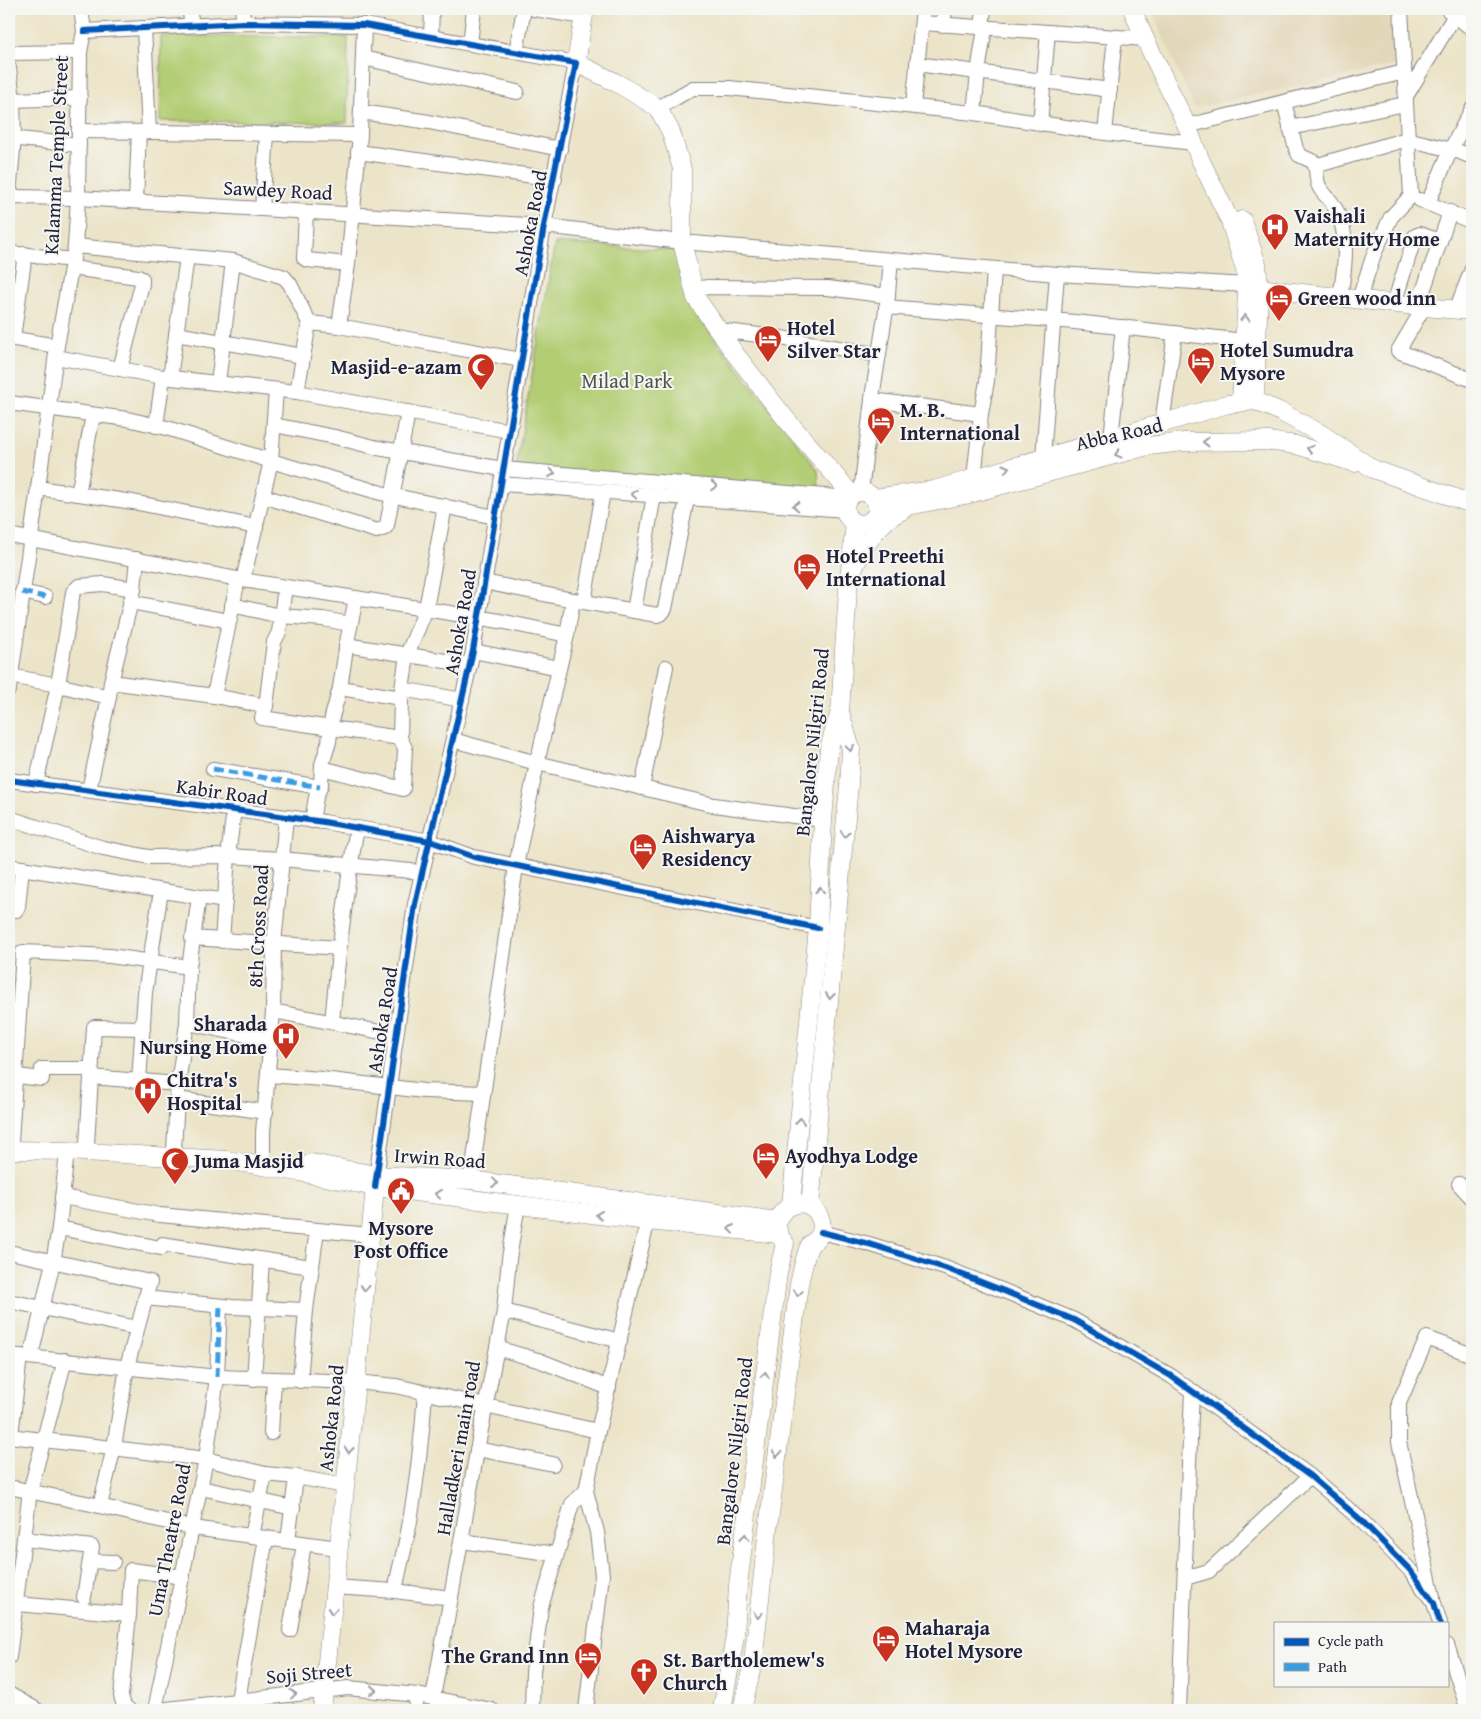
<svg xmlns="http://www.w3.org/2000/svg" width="1481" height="1719" font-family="'Gentium Book Plus',serif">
  <rect width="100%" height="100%" fill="#f6f6f2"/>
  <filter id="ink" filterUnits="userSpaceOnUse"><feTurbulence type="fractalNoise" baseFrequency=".02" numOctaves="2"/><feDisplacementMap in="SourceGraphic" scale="10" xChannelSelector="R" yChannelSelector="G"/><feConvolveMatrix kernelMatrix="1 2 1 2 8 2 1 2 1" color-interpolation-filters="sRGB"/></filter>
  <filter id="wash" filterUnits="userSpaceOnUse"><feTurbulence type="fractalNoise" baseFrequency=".0096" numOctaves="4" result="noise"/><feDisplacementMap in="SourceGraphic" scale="20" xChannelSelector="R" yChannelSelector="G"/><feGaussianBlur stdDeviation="1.12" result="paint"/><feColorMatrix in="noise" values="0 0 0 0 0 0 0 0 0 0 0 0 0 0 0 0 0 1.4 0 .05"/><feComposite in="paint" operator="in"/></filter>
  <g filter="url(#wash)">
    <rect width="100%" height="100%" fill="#ece4c8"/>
    <!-- built -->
    <polygon fill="#e2d6b7" points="1151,9 1394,9 1397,65 1194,108"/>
    <!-- green -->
    <g fill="#b2cd73" stroke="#6a7857">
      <polygon points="161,36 348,37 347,123 160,121"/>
      <polygon points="555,243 677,250 691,308 818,470 819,491 516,467"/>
    </g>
  </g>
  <g filter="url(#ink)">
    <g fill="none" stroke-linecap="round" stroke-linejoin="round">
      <!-- minor casing -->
      <g stroke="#878382" stroke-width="16">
        <g id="minor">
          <polyline points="189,9 192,24"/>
          <polyline points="242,9 244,23"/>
          <polyline points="534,9 584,17"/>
          <polyline points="1447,9 1472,29"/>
          <polyline points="922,23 1145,39"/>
          <polyline points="943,25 945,9"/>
          <polyline points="144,28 149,132"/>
          <polyline points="982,28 984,9"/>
          <polyline points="84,31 244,23 364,25 576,63 544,226 473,651 415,904 375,1185"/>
          <polyline points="431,36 432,9"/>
          <polyline points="470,44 474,9"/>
          <polyline points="516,52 524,9"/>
          <polyline points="9,53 80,52"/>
          <polyline points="363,58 517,92"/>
          <polyline points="917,64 1110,90"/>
          <polyline points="9,68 13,100 14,138 9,195"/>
          <polyline points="1405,98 1455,15 1472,16"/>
          <polyline points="9,100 80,98"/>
          <path d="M1284,102L1296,149L1299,155L1314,162C1318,171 1315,181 1320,188C1323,194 1329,198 1332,203C1351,230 1345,267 1340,297"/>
          <polyline points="913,106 923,9"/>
          <polyline points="658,108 693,88 729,88 974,113 1105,133 1194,143"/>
          <polyline points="361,112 429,122 560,149"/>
          <polyline points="974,113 978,72 985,28"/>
          <polyline points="1040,124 1048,32"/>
          <polyline points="1187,126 1404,72"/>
          <polyline points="1290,128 1405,104"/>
          <polyline points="80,131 360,135"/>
          <polyline points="1105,133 1115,37"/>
          <polyline points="9,138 79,145"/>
          <polyline points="358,152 555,179"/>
          <polyline points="1315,166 1407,139 1460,152 1472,157"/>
          <polyline points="9,197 78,198 544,226 682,242 1057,274 1247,285"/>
          <polyline points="1420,200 1472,222"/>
          <polyline points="136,201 139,132"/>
          <polyline points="1428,203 1451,149 1472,109"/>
          <polyline points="262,209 267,134"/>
          <polyline points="306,212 304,258 307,260 348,264"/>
          <polyline points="75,246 233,261 284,277 290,284 309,323 297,392"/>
          <polyline points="9,253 73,260"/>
          <polyline points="71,268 138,277 142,279 142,284 120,369"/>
          <polyline points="694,289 708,287 828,288 888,296"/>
          <polyline points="1359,299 1374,254 1391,217 1411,196 1401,9"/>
          <polyline points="1394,304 1415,236 1420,234 1440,241"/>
          <polyline points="1418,306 1450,212"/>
          <polyline points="886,307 1075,322 1244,341"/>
          <polyline points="1424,307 1398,351 1472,380"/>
          <polyline points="1456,310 1472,269"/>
          <polyline points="309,323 339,326 521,360"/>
          <polyline points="339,326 348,264 360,135 364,25"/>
          <polyline points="718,330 775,337 879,355"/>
          <polyline points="176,334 303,356"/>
          <polyline points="9,338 57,346"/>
          <polyline points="13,338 25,254"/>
          <polyline points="56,357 163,377 297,392 510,431"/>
          <polyline points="170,378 187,257"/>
          <polyline points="218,383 233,261"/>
          <polyline points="872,400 981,414"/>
          <polyline points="9,403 127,419 167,428 271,461 381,493 495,517"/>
          <polyline points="1162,423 1175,333"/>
          <polyline points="274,425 335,437 378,448 503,469 849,498"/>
          <polyline points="156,426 163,377"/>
          <polyline points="1111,438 1123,327"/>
          <polyline points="1043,457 1057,274"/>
          <polyline points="974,478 981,414 987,381 994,269"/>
          <polyline points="501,484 845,510"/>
          <polyline points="38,488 133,502 256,527"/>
          <polyline points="861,492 873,391 887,304 891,260"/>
          <polyline points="78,494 93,415"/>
          <polyline points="263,496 377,531 385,528 387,525 408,412"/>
          <polyline points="9,535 243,580 500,621 567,635"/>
          <polyline points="243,580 271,461 276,390"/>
          <polyline points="484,582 573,600 657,615 661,614 665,609 689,489"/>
          <polyline points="22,592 45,597"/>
          <polyline points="130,602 229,621"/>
          <polyline points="584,602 603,492"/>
          <polyline points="232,605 280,616 323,619 350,624"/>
          <polyline points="634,611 654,495"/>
          <polyline points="346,645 470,665"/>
          <polyline points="473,651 559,668"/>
          <polyline points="10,676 58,685 109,697 89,790"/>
          <polyline points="111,682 134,589 137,559"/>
          <polyline points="340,688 401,698 402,689 462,700"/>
          <polyline points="9,689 38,488 57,346 75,246 78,198 80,52 84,31 81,9"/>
          <polyline points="402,689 407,655 426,609 445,506"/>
          <polyline points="214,696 266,706 274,642 279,632 285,587"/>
          <polyline points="109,697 111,682 214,696 238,579"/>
          <polyline points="266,706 262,718 400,738 405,748 403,789 322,768"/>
          <polyline points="400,738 401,698"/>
          <polyline points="453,740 537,763 714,805 823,820"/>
          <polyline points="213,769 320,787"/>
          <polyline points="9,780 324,822 430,841 474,857 818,928"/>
          <polyline points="36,784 58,685 73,592 79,586 103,584 134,589"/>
          <polyline points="642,788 666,667"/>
          <polyline points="9,818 103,848 149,857 228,856 281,859 422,872"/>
          <polyline points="312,821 316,797 321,785 322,764 329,742 332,717 340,688 347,642 356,598"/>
          <polyline points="9,866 225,901"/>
          <polyline points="9,910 16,910 18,907 22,868"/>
          <polyline points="192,938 339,948"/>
          <polyline points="222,941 228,856 234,810"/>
          <polyline points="273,1011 396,1035"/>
          <path d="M332,1022C338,957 345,892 357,828"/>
          <polyline points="187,1023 271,1040"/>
          <polyline points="9,1075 42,1079 42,1069 91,1069"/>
          <polyline points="268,1075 322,1079 424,1091 484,1093"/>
          <polyline points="91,1077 178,1084"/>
          <polyline points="139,1081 145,993 161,891"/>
          <polyline points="177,1099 266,1112"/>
          <polyline points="11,1142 23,952 110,956 189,967 199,897"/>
          <polyline points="87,1144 94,1027 143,1028"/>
          <polyline points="174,1149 178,1084 187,1023 189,967"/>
          <polyline points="263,1157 263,1132 273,1011 274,944 286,817"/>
          <polyline points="471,1180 516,866 537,763 567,635 573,600"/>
          <polyline points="1459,1184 1472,1198"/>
          <polyline points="62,1197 160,1215 370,1235"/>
          <polyline points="59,1228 161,1248 163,1244 168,1245 311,1267"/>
          <polyline points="821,1232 869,1244 945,1268 1004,1291 1074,1320 1171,1376 1310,1476 1361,1520 1410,1570 1434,1603 1440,1623"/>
          <polyline points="9,1252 150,1282 127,1367 114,1447 100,1506"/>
          <polyline points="145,1298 233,1307 306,1310 300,1381"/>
          <polyline points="9,1301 137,1328"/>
          <polyline points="306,1310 317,1230"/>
          <polyline points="504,1311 620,1341"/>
          <polyline points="497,1348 541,1361 609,1388"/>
          <polyline points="9,1355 217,1377 356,1382 396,1386 598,1431"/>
          <polyline points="31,1356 53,1262 59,1228 67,1151"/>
          <polyline points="254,1379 262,1260"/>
          <polyline points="271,1433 274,1380"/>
          <polyline points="9,1436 206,1459 265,1474 296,1477 345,1486"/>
          <polyline points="11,1436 20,1356"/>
          <polyline points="477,1449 553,1464"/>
          <polyline points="9,1487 91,1504 193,1528 338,1548"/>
          <polyline points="201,1488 293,1508"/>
          <polyline points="252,1536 265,1474"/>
          <polyline points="24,1539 92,1547 84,1597"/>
          <polyline points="288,1541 296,1477"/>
          <polyline points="461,1541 556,1554"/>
          <polyline points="90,1561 113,1562"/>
          <polyline points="1185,1578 1209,1571 1310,1476"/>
          <polyline points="334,1587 395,1591 451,1598"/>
          <path d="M395,1591C399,1569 405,1548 409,1527C417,1482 422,1438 425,1393"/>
          <polyline points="1433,1597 1399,1442 1399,1403 1427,1338 1472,1355"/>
          <polyline points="17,1604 129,1614"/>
          <polyline points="290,1630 304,1544"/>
          <polyline points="1447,1645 1468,1710"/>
          <polyline points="9,1657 30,1491 65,1360"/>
          <polyline points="9,1694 37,1710"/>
          <polyline points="433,1698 479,1440 504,1311 509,1259 518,1204"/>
          <polyline points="129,1710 124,1706 121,1696 129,1614 131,1570 183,1577"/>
          <polyline points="155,1710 206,1459 217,1377 220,1306"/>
          <polyline points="158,1710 348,1688 417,1695 492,1710"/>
          <polyline points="238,1710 238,1700 266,1538"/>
          <polyline points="415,1710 417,1695"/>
          <polyline points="532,1710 533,1672 541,1607 572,1504 586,1491"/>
          <polyline points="586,1710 602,1575 597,1532 586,1491 598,1431 650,1211"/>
          <polyline points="1179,1710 1192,1391"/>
        </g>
      </g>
      <!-- major casing -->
      <g stroke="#878382" stroke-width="19">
        <g id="major">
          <polyline points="585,9 576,63 617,83 658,108 671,132 682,169 682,242 696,298 736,355 785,418 852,495"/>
          <polyline points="1132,9 1145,39 1187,126 1200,159 1230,221 1245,270 1247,293 1241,402"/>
          <polyline points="1242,220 1257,264 1259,288 1255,401"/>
          <polyline points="1259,288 1424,307 1472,311"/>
          <circle cx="861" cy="508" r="16"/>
          <polyline points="874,498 934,490 1228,404 1255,401 1279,411 1323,435 1373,469 1472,504"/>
          <polyline points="877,512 965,495 1148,446 1184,442 1268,441 1296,445 1355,463"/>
          <path d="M854,567C866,544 878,521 903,510"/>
          <polyline points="9,1150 67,1151 226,1160 299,1172 375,1187 648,1221 779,1234"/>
          <polyline points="311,1163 376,1175 471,1180 778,1221"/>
          <polyline points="791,1205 818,928 823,820 829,748 840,712 848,589 855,523"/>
          <polyline points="810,1206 849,785 851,749 840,712"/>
          <polyline points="322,1710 356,1382 375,1187"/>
          <path d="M722,1710L735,1636L738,1585L778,1273L785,1243C759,1215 806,1185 820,1218C823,1225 822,1233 817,1239C814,1242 810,1243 809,1247C804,1258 802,1273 799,1284L767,1537L753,1662L742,1710"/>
        </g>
      </g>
      <!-- minor -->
      <use href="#minor" stroke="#fff" stroke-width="14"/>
      <!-- major -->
      <use href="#major" stroke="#fff" stroke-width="18"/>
      <!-- quiet -->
      <g stroke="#3c9ce2" stroke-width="5" stroke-dasharray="10 5" stroke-linecap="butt">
        <polyline points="22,592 45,597"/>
        <polyline points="213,769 320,787"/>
        <polyline points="217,1377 220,1306"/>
      </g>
      <!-- cycleway casing -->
      <g stroke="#f6f6f2" stroke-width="9">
        <g id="cycleway">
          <polyline points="84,31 244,23 364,25 576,63 544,226 473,651 415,904 375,1187"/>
          <polyline points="9,780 324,822 430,841 474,857 818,928"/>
          <polyline points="821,1232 869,1244 945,1268 1004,1291 1074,1320 1171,1376 1310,1476 1361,1520 1410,1570 1434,1603 1440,1623"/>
        </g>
      </g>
      <!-- cycleway -->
      <use href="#cycleway" stroke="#0057b8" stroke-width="6"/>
    </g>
    <!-- one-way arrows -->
    <defs><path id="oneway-chevron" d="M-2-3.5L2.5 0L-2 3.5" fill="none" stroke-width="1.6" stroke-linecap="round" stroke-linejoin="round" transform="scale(1.25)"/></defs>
    <g stroke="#9c9ca7">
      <use href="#oneway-chevron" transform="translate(1245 318) rotate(-87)"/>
      <use href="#oneway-chevron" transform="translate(1206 442) rotate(180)"/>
      <use href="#oneway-chevron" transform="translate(1310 449) rotate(-164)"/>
      <use href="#oneway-chevron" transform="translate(1118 454) rotate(165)"/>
      <use href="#oneway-chevron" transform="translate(1006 468) rotate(-17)"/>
      <use href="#oneway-chevron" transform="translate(552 473) rotate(5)"/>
      <use href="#oneway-chevron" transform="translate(714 486) rotate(5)"/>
      <use href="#oneway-chevron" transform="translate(634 494) rotate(-176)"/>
      <use href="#oneway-chevron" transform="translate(796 506) rotate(-176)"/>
      <use href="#oneway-chevron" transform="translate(850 748) rotate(82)"/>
      <use href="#oneway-chevron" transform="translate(845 834) rotate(95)"/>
      <use href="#oneway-chevron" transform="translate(820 890) rotate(-87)"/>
      <use href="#oneway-chevron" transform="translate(830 996) rotate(96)"/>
      <use href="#oneway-chevron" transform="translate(800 1121) rotate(-84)"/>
      <use href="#oneway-chevron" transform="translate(495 1183) rotate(7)"/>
      <use href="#oneway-chevron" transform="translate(438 1194) rotate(-174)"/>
      <use href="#oneway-chevron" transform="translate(599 1215) rotate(-173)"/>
      <use href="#oneway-chevron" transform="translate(731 1229) rotate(-174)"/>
      <use href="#oneway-chevron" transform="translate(365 1288) rotate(95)"/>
      <use href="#oneway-chevron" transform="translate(798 1293) rotate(98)"/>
      <use href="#oneway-chevron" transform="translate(765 1375) rotate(-83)"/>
      <use href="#oneway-chevron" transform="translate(349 1450) rotate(96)"/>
      <use href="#oneway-chevron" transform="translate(777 1454) rotate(97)"/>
      <use href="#oneway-chevron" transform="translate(745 1537) rotate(-83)"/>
      <use href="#oneway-chevron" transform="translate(332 1611) rotate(95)"/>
      <use href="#oneway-chevron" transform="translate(758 1615) rotate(95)"/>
      <use href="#oneway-chevron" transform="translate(373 1690) rotate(5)"/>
      <use href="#oneway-chevron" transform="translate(293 1694) rotate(-6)"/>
    </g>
  </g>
  <!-- icons -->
  <defs>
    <g id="hospital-pin" transform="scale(1.4375)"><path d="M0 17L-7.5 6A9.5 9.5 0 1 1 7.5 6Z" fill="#c8321e" stroke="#f6f6f2"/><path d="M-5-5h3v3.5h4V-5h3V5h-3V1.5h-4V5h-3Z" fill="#fff"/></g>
    <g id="hotel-pin" transform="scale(1.4375)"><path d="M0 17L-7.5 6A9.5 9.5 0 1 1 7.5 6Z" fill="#c8321e" stroke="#f6f6f2"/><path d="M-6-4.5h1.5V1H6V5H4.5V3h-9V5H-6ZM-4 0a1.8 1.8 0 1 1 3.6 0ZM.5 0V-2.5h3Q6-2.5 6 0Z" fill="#fff"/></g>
    <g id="mosque-pin" transform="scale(1.4375)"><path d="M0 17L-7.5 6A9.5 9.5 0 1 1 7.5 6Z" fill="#c8321e" stroke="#f6f6f2"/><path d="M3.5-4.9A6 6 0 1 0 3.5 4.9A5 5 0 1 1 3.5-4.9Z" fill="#fff"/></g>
    <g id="civic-pin" transform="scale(1.4375)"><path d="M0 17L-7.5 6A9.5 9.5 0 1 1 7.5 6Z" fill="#c8321e" stroke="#f6f6f2"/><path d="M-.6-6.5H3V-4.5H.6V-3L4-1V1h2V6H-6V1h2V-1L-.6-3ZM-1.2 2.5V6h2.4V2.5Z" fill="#fff"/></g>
    <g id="church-pin" transform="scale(1.4375)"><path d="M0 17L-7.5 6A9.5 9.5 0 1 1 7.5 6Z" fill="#c8321e" stroke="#f6f6f2"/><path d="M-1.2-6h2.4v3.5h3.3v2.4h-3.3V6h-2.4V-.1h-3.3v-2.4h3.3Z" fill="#fff"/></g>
  </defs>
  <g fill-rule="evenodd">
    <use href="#hospital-pin" x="1275" y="227"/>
    <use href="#hotel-pin" x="1279" y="298"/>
    <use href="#hotel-pin" x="768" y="339"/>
    <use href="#hotel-pin" x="1201" y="361"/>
    <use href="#mosque-pin" x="481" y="367"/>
    <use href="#hotel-pin" x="881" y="421"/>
    <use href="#hotel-pin" x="807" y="567"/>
    <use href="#hotel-pin" x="643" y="847"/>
    <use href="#hospital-pin" x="286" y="1036"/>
    <use href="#hospital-pin" x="148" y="1091"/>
    <use href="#hotel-pin" x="766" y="1156"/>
    <use href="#mosque-pin" x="175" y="1161"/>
    <use href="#civic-pin" x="401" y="1191"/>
    <use href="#hotel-pin" x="886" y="1639"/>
    <use href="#hotel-pin" x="588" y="1656"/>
    <use href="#church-pin" x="644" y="1672"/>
  </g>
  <g text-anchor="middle" stroke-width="4" stroke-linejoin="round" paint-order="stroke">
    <!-- street labels -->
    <g font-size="20" fill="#22223b" stroke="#f6f6f2">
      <text transform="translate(56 155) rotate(-87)" y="7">Kalamma Temple Street</text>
      <text transform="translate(278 190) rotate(3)" y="7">Sawdey Road</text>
      <text transform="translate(530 223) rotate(-79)" y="7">Ashoka Road</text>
      <text transform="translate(1119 434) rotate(-13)" y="7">Abba Road</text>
      <text transform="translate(460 622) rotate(-80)" y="7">Ashoka Road</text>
      <text transform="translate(812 742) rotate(-84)" y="7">Bangalore Nilgiri Road</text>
      <text transform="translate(222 792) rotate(8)" y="7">Kabir Road</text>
      <text transform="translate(258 926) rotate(-87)" y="7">8th Cross Road</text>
      <text transform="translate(382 1020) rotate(-81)" y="7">Ashoka Road</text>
      <text transform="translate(440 1158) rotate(4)" y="7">Irwin Road</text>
      <text transform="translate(331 1418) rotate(-84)" y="7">Ashoka Road</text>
      <text transform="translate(458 1448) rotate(-80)" y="7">Halladkeri main road</text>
      <text transform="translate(734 1451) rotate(-83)" y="7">Bangalore Nilgiri Road</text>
      <text transform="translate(169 1540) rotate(-79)" y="7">Uma Theatre Road</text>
      <text transform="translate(309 1673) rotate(-5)" y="7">Soji Street</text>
    </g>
    <!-- poi labels -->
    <g font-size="20" font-weight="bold" fill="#22223b" stroke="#f6f6f2" text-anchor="start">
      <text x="1294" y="223">Vaishali<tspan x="1294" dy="23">Maternity Home</tspan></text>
      <text x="1298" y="305">Green wood inn</text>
      <text x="787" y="335">Hotel<tspan x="787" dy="23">Silver Star</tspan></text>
      <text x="1220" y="357">Hotel Sumudra<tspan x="1220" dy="23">Mysore</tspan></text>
      <text x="462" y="374" text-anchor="end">Masjid-e-azam</text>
      <text x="900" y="417">M. B.<tspan x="900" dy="23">International</tspan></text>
      <text x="826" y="563">Hotel Preethi<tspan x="826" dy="23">International</tspan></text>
      <text x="662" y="843">Aishwarya<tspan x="662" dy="23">Residency</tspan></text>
      <text x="267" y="1031" text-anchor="end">Sharada<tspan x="267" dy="23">Nursing Home</tspan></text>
      <text x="167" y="1087">Chitra's<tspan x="167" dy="23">Hospital</tspan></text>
      <text x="785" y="1163">Ayodhya Lodge</text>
      <text x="194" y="1168">Juma Masjid</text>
      <text x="401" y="1235" text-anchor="middle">Mysore<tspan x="401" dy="23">Post Office</tspan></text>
      <text x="905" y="1635">Maharaja<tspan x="905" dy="23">Hotel Mysore</tspan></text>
      <text x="569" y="1663" text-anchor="end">The Grand Inn</text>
      <text x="663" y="1667">St. Bartholemew's<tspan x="663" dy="23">Church</tspan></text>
    </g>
    <!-- park labels -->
    <g font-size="20" fill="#4d554c" stroke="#f6f6f2">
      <text x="627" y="388">Milad Park</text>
    </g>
  </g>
  <!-- margin -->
  <rect width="1481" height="1719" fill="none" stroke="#f6f6f2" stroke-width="30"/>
  <!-- legend -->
  <rect x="1274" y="1622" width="175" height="65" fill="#f6f6f2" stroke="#a1a1a9"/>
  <rect x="1284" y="1638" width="25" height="8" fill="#0057b8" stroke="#a1a1a9"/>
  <text x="1318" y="1646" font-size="15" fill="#22223b">Cycle path</text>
  <rect x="1284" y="1663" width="25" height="8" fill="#3c9ce2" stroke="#a1a1a9"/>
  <text x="1318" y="1672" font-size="15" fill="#22223b">Path</text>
</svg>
